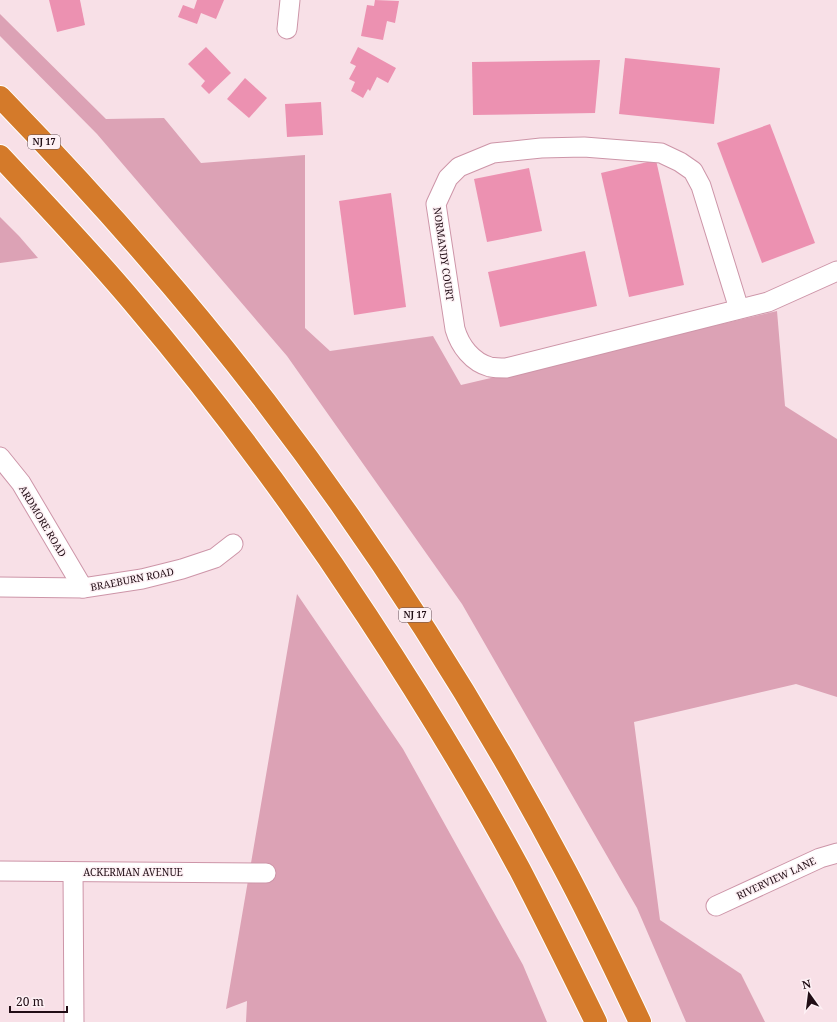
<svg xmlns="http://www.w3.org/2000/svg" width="837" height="1022" font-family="'Noto Serif',serif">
  <rect width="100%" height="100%" fill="#f8e0e7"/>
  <!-- green -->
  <g fill="#dca2b5">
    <polygon points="0,14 106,119 164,118 201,163 305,155 305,328 330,351 433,336 461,385 777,311 785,406 837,439 837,697 796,684 634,722 660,920 741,974 765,1022 686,1022 637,908 462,604 287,356 97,134 0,36"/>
    <polygon points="0,217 19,236 38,258 0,263"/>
    <polygon points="297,594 403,749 523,965 547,1022 246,1022 247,1001 226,1009"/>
  </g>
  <!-- building -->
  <g fill="#ec91b1">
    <polygon points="49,0 80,0 85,25 57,32"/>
    <polygon points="197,0 224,0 216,19 201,13 197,24 178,17 183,5 194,9"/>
    <polygon points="375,0 399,1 395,23 387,21 383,40 361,36 367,5 374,6"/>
    <polygon points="206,47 231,73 209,94 201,86 205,81 188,64"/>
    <polygon points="358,47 396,68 388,83 377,77 370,91 368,89 363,98 351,91 355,82 349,79 356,66 350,63"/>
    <polygon points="625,58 720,68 714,124 619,114"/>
    <polygon points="600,60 595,113 473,115 472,62"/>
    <polygon points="245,78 267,98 249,118 227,99"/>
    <polygon points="321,102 323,135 287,137 285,104"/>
    <polygon points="770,124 815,243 762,263 717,143"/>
    <polygon points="656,160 684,285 629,297 601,173"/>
    <polygon points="529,168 542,231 487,242 474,179"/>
    <polygon points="391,193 406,307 354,315 339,201"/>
    <polygon points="585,251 597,306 500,327 488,272"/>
  </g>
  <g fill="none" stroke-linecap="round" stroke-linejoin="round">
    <!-- minor casing -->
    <g stroke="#cd95a8" stroke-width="21">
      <g id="minor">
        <polyline points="287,29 290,0"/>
        <path d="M739,309L701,186L693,171L680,162L661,153L584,147L541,148L493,153L459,167L448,178L436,204L455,329C460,346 472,362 490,367C495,368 501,368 506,368L768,302L837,271"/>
        <polyline points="0,457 21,483 83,588"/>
        <polyline points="0,587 83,588 142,579 182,569 215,558 233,544"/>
        <polyline points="0,871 266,873"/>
        <polyline points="73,872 74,1022"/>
        <polyline points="716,906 820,858 837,853"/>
      </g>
    </g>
    <!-- highway casing -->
    <g stroke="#fff" stroke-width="24">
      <g id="highway">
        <path d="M0,97C93,193 183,294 265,401C376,546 476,702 562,864C590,916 615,969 640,1022"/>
        <path d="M0,156C45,204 90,251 132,301C217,401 295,506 367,616C421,698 473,783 520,870C546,920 571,971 596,1022"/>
      </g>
    </g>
    <!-- minor -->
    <use href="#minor" stroke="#fff" stroke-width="19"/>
    <!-- highway -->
    <use href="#highway" stroke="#d47a2a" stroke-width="22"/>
  </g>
  <g text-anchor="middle" stroke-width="3" stroke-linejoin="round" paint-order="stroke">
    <!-- shield labels -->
    <g fill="#fdf0f4" stroke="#635158" stroke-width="1">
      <rect x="28" y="135" width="32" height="14" rx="3"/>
      <rect x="399" y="608" width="32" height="14" rx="3"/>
    </g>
    <g font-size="9" font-weight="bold" fill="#210d15">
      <text x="44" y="145">NJ 17</text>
      <text x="415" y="618">NJ 17</text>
    </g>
    <!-- street labels -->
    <g font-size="10" fill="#210d15" stroke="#fdf0f4">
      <text transform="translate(444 254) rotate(82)" y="4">NORMANDY COURT</text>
      <text transform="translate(43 521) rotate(59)" y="4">ARDMORE ROAD</text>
      <text transform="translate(132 579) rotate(-11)" y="4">BRAEBURN ROAD</text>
      <text x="133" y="876">ACKERMAN AVENUE</text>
      <text transform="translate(776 878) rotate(-25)" y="4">RIVERVIEW LANE</text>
    </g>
  </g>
  <!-- north arrow -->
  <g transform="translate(809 994) rotate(346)" stroke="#fdf0f4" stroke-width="3" paint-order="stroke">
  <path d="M0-3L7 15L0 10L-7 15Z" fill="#210d15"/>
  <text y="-6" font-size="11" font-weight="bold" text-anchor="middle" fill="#210d15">N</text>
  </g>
  <!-- scale -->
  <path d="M10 1006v6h57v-6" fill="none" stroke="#210d15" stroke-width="2"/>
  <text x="16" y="1006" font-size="12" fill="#210d15" stroke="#fdf0f4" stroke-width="3" paint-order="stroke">20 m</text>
</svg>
